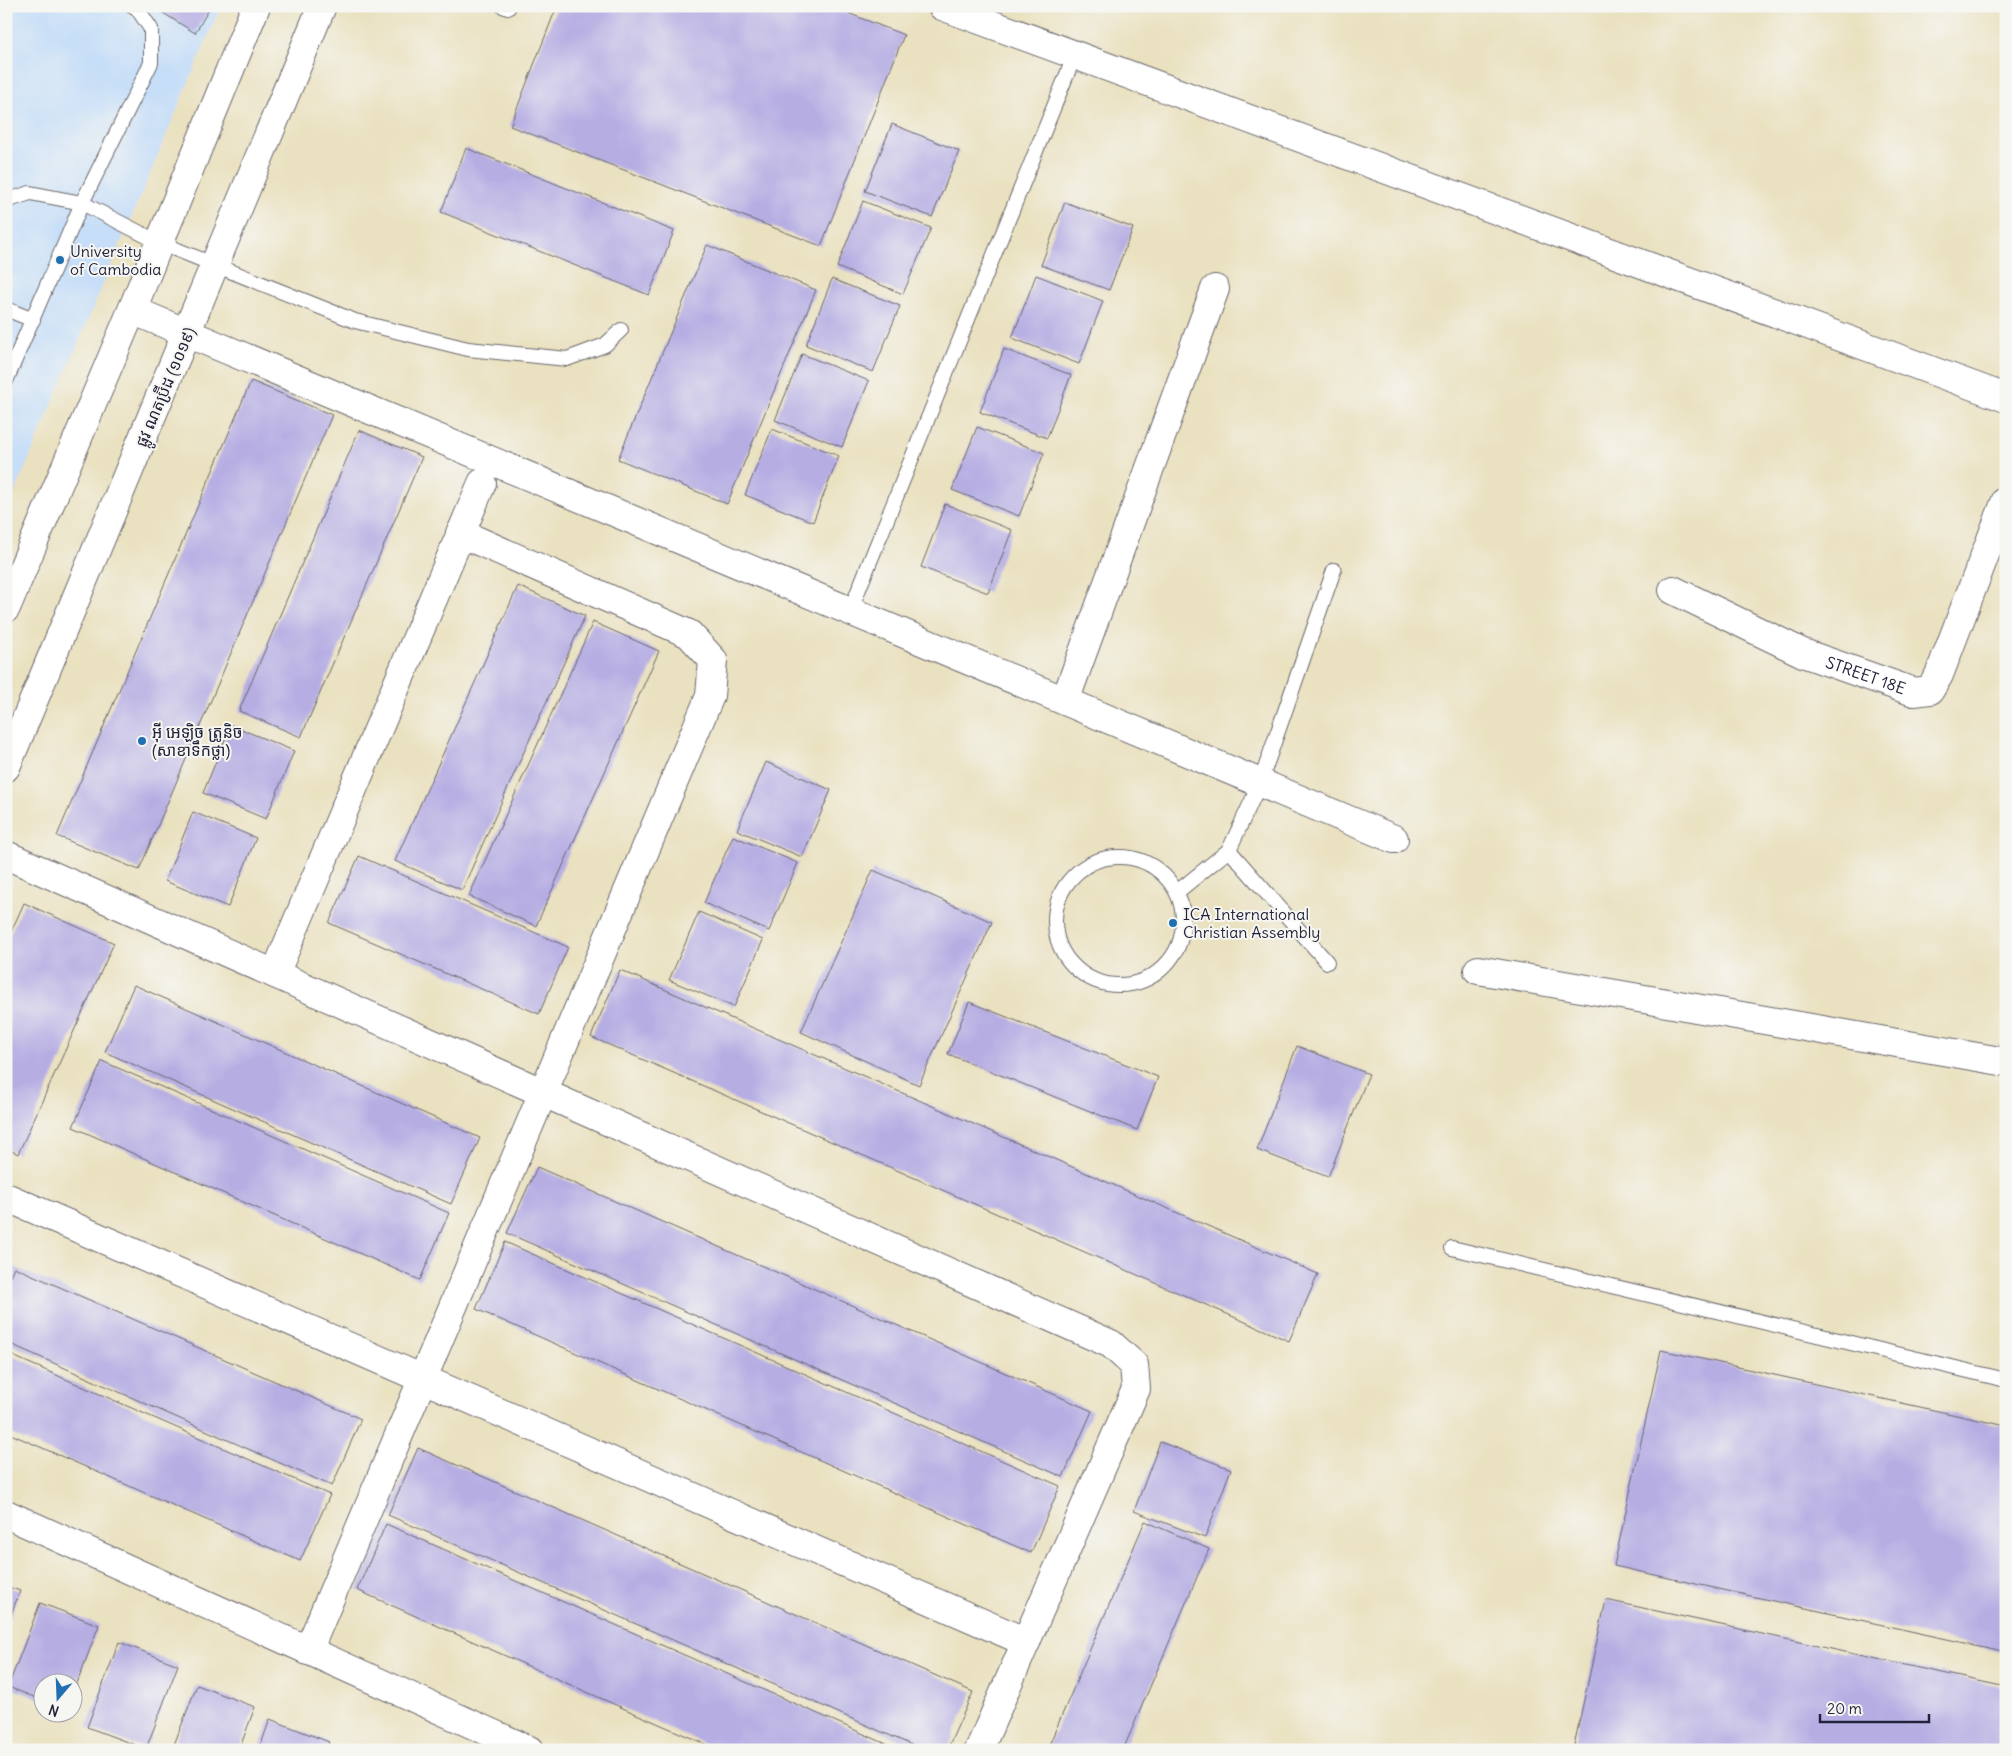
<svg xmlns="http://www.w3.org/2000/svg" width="2012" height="1756" font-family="Delius,'Noto Sans Khmer',sans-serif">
  <rect width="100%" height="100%" fill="#f6f6f2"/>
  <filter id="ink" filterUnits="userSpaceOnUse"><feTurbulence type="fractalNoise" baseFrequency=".02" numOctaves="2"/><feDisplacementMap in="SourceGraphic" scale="10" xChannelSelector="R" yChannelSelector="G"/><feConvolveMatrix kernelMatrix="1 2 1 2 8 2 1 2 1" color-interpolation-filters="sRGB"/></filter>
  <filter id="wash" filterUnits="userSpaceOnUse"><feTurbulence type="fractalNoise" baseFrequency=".0096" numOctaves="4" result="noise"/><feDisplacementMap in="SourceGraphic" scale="20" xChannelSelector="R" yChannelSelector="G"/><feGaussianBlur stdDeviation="1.12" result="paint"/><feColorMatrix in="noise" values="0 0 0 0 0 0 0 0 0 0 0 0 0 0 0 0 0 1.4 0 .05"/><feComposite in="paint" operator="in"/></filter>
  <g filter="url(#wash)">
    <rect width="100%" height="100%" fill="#eae1c0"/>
    <!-- built -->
    <polygon fill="#c6def8" points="6,6 221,6 6,513"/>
    <g id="blocks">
      <!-- building -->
      <g fill="#b6aee3">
        <polygon points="152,6 211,6 195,33"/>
        <polygon points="557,6 830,6 904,35 821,246 510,126"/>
        <polygon points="892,124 959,151 932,217 865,191"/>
        <polygon points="466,148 674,231 649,295 441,212"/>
        <polygon points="863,201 931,228 903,294 837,267"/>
        <polygon points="1065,202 1133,228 1109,290 1041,265"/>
        <polygon points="707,245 816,290 727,504 618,459"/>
        <polygon points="1036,275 1103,301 1079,364 1012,338"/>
        <polygon points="832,279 900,306 873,372 806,345"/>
        <polygon points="1004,349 1071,375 1047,438 980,412"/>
        <polygon points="802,354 869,381 842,447 775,420"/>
        <polygon points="251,381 332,415 139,870 57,836"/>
        <polygon points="977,427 1044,453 1019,516 952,490"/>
        <polygon points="772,429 839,456 813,522 745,495"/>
        <polygon points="359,430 422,457 301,737 239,711"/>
        <polygon points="945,504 1012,530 988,593 921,567"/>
        <polygon points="518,586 585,616 462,890 395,861"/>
        <polygon points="593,622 659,651 536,926 469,896"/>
        <polygon points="231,725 294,751 266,819 203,793"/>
        <polygon points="766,762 831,790 802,857 737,830"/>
        <polygon points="193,812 256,838 228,907 165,881"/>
        <polygon points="733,836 798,863 769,931 704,903"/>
        <polygon points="359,856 568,947 539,1014 329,923"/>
        <polygon points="873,870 992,922 919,1085 801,1032"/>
        <polygon points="24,903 114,943 18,1154 6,1148 6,943"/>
        <polygon points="699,912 763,940 734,1007 669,980"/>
        <polygon points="620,970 1318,1274 1289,1341 591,1037"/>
        <polygon points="134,985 480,1138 451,1204 105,1052"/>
        <polygon points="969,1002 1158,1077 1137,1130 948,1054"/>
        <polygon points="1297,1046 1369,1074 1328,1177 1257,1150"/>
        <polygon points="102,1061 449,1213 420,1280 73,1127"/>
        <polygon points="537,1167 1092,1411 1063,1477 507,1233"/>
        <polygon points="505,1242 1060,1486 1031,1553 476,1309"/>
        <polygon points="14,1267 361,1419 332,1486 6,1342 6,1285"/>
        <polygon points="1661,1350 2006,1426 2006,1652 1614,1566"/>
        <polygon points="6,1353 330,1495 300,1561 6,1432"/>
        <polygon points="1160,1442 1231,1469 1205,1538 1134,1511"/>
        <polygon points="418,1448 973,1692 947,1750 923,1750 388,1515"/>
        <polygon points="1145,1521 1209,1549 1150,1687 1123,1750 1047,1750"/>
        <polygon points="386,1524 732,1676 900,1750 719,1750 634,1713 357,1590"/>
        <polygon points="6,1586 20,1591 6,1627"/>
        <polygon points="1606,1600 2006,1687 2006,1750 1573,1750"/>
        <polygon points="40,1603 99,1625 73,1694 72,1684 42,1684 42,1700 8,1687"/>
        <polygon points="119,1642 178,1665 146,1749 87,1727"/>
        <polygon points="197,1685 255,1707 239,1750 172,1750"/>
        <polygon points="270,1719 329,1742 326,1750 259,1750"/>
      </g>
    </g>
  </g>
  <g filter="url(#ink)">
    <use href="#blocks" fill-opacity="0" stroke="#68656a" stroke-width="1"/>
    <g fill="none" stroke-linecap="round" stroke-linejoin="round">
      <!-- service casing -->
      <g stroke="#68656a" stroke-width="16">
        <g id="service">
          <polyline points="503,6 508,8"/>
          <polyline points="6,201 30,193 82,203 160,243 355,321 468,349 567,359 605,345 621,330"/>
          <polyline points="6,309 33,320"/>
          <polyline points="6,381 82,203 151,63 151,29 137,8 133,6"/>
          <polyline points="850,611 1074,57"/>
          <polyline points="1229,850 1327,962"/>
          <circle cx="1119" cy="921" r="64"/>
          <polyline points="1177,892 1229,850 1260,783 1334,570"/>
          <polyline points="1452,1248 2006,1380"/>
        </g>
      </g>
      <!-- minor casing -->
      <g stroke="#68656a" stroke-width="30">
        <g id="minor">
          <polyline points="942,6 2006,398"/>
          <polyline points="132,310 1394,839"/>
          <path id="s1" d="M1673,590L1803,653L1914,692L1930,690L1939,675L2006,500"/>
          <polyline points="1065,701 1215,289"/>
          <polyline points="6,855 1111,1344 1134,1365 1136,1389 979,1750"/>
          <polyline points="1478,970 2006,1062"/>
          <polyline points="275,974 482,483"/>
          <polyline points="6,1197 1026,1642"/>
          <polyline points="6,1514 529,1750"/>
          <polyline points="308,1651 710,696 713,660 689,634 460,533"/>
        </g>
      </g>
      <!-- primary casing -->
      <g stroke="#68656a" stroke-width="30">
        <g id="primary">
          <polyline points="6,608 132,310 256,6"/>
          <polyline points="6,767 322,6"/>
        </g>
      </g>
      <!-- service -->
      <use href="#service" stroke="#fff" stroke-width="14"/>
      <!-- minor -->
      <use href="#minor" stroke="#fff" stroke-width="28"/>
      <!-- primary -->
      <use href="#primary" stroke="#fff" stroke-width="28"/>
    </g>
  </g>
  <!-- markers -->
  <g fill="#1f6fb2" stroke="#f6f6f2" stroke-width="2">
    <circle cx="60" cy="260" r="5"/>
    <circle cx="142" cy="741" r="5"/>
    <circle cx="1173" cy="923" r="5"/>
  </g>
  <g text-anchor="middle" stroke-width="4" stroke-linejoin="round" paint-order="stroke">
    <!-- poi labels -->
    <g font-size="16" fill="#22223b" stroke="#f6f6f2" text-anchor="start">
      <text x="70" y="257">University<tspan x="70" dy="18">of Cambodia</tspan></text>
      <text x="152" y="738">អ៊ី អេឡិច ត្រូនិច<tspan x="152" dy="18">(សាខាទឹកថ្លា)</tspan></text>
      <text x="1183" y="920">ICA International<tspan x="1183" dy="18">Christian Assembly</tspan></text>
    </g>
    <!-- street labels -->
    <g font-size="16" fill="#22223b" stroke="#f6f6f2">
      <text transform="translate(165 387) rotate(-67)" y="6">ផ្លូវ ណតប្រ៊ីដ (១០១៩)</text>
      <text dy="6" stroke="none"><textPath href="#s1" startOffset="211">STREET 18E</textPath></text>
    </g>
  </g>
  <!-- margin -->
  <rect width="2012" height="1756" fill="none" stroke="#f6f6f2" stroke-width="25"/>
  <!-- north arrow -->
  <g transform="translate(58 1698) rotate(199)"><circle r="24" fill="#f6f6f2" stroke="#a1a1a9"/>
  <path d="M0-4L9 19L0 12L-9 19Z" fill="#1f6fb2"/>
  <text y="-8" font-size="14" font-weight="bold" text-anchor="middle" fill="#22223b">N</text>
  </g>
  <!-- scale -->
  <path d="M1820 1714v8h109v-8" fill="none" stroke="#22223b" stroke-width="2.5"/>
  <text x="1827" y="1714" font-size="15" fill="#22223b" stroke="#f6f6f2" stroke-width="4" paint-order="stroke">20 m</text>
</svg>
